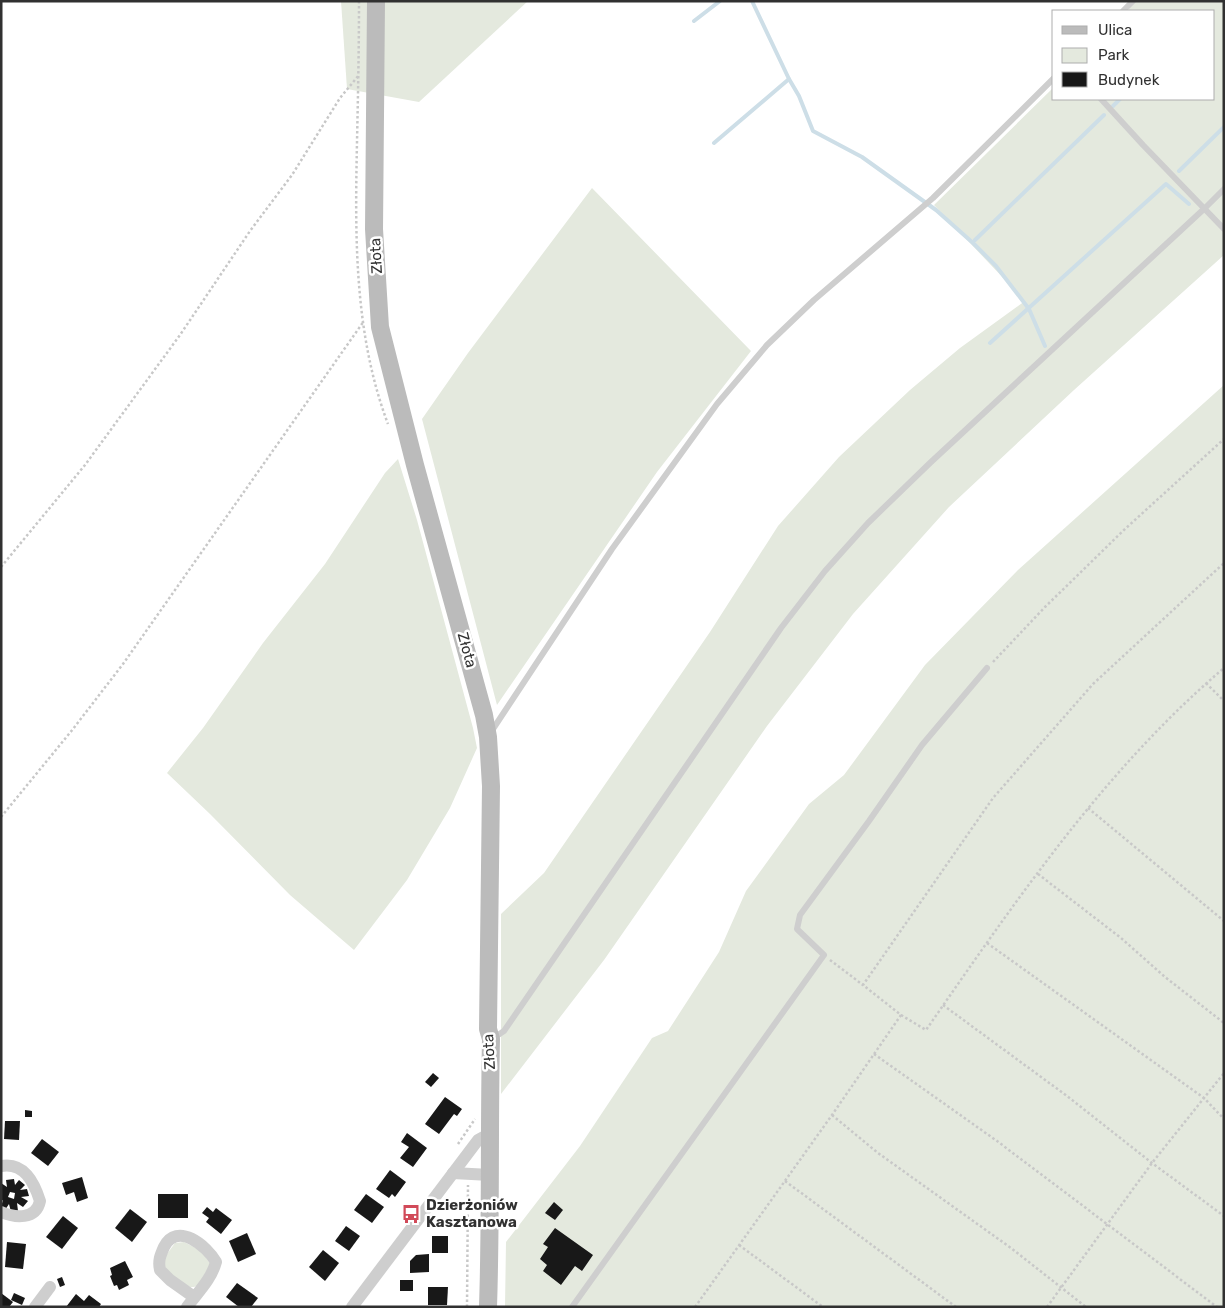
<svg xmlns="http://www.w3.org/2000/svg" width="1225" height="1308" font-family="Rubik,sans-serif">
  <rect width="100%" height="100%" fill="#fff"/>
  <!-- green -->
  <g fill="#e4e9de">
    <polygon points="341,1 528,1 419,102 347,89"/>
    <polygon points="1133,1 1224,1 1224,255 1074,390 949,507 853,614 767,726 604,960 501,1094 501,914 544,873 710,632 778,526 839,457 910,390 960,348 1025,301 934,205 1054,87 1054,99 1214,99 1214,11 1128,11"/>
    <polygon points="592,188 751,351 657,472 497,705 422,419 468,353"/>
    <polygon points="1224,385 1224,1307 505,1307 506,1242 580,1146 652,1038 668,1031 719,952 746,891 809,804 844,775 925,665 1018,570"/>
    <polygon points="398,459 417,520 473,728 477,748 450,808 407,880 354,950 290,895 210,814 167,773 203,728 263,643 325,564 385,473"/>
    <polygon points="184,1242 202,1251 210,1264 199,1285 194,1287 190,1287 168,1274 163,1262 164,1258 175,1243"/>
  </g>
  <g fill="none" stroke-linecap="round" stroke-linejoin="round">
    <!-- stream -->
    <g stroke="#cddee7" stroke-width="4">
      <polyline points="752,1 789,79 799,96 813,131 862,157 936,210 973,243 996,266 1029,309 1045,346"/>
      <polyline points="694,21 720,1"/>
      <polyline points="1113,106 1120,99"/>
      <polyline points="714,143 789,79"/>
      <polyline points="1179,171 1224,127"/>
      <polyline points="975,240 1104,115"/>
      <polyline points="990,343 1166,184 1189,204"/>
    </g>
  </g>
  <!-- building -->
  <g fill="#181818" fill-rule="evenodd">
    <polygon points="433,1073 439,1078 431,1087 425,1082"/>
    <polygon points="445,1097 462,1109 457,1116 454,1114 439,1134 425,1124"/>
    <polygon points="25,1110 32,1111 32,1117 25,1117"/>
    <polygon points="5,1121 20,1121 19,1140 4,1139"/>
    <polygon points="407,1133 427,1148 413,1167 400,1158 409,1147 401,1142"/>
    <polygon points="42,1139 59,1152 48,1166 31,1153"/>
    <polygon points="390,1170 406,1182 395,1197 392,1194 389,1198 376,1189"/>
    <polygon points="82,1177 88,1198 77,1202 74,1192 66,1195 62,1183"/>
    <path d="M14,1179L15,1185L19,1180L25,1185L20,1190L27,1189L29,1196L21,1197L28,1201L23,1207L17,1203L18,1211L11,1212L9,1204L5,1210L1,1207L3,1200L1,1201V1183L7,1187L6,1180ZM10,1192L15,1193L14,1199L8,1197Z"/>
    <rect x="158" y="1194" width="30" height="24"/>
    <polygon points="366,1194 384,1207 372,1223 354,1210"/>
    <polygon points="554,1202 563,1210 555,1220 545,1213"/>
    <polygon points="207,1207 213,1212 216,1208 232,1220 221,1234 206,1222 209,1218 202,1213"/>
    <polygon points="130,1209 147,1222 132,1242 115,1228"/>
    <polygon points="63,1216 78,1228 62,1249 46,1237"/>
    <polygon points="346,1226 360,1236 349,1251 335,1241"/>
    <polygon points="555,1228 593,1255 582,1271 575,1266 561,1285 543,1271 547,1265 540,1259 548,1247 543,1244"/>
    <polygon points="247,1233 256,1254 238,1262 229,1241"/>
    <rect x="432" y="1236" width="16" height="17"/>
    <polygon points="7,1242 26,1244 23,1269 5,1267"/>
    <polygon points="323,1250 339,1263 325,1281 309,1267"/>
    <polygon points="429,1254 429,1272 410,1273 410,1261 416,1255"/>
    <polygon points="125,1261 133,1277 127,1280 129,1285 119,1290 117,1285 114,1286 110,1276 112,1275 110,1268"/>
    <polygon points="62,1277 65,1285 60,1287 57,1279"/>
    <rect x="400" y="1280" width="13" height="11"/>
    <polygon points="237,1283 258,1298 251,1307 239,1307 226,1297"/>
    <polygon points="428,1287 448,1287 447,1305 428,1305"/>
    <polygon points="1,1293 13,1302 9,1307 1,1307"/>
    <polygon points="14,1293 25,1298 22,1305 11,1300"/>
    <polygon points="76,1294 84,1301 89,1295 101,1304 99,1307 66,1307"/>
  </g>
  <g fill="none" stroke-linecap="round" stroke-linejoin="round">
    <!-- path -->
    <g stroke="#c8c8c8" stroke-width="2.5" stroke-dasharray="2.5 2.5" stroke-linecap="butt">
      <path d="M359,1C359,48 358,95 357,142C355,236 354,334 388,424"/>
      <polyline points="1,567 85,465 180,335 250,231 292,175 340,98 359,75"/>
      <polyline points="993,662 1045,607 1125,529 1224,439"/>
      <polyline points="1206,683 1224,701"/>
      <polyline points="1088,808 1224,921"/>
      <polyline points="1,817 73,729 123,664 364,321"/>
      <polyline points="1038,874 1121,938 1165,977 1224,1023"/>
      <polyline points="987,943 1204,1098 1224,1119"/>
      <polyline points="830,960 863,985"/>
      <polyline points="943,1005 1067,1096 1152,1163 1224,1216"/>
      <path d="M901,1015L926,1030C1015,902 1104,770 1224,668"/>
      <polyline points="874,1054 997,1141 1217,1307"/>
      <polyline points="832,1115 878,1153 1011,1248 1086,1307"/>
      <polyline points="458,1144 475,1119"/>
      <polyline points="785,1181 956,1307"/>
      <polyline points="739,1245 823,1307"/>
      <polyline points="467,1307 468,1185"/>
      <polyline points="695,1307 832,1115 901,1015 863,985 993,798 1093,684 1224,563"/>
      <polyline points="1047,1307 1152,1163 1224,1073"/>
    </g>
    <!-- lane -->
    <g stroke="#cecece" stroke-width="6">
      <polyline points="1123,11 1133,1"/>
      <polyline points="1101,99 1143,145 1224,229"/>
      <polyline points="491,732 612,549 717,404 767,345 814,300 933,198 1054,78"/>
      <polyline points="492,1039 504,1031 781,628 825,571 868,523 931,462 1205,208 1224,189"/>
      <polyline points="572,1307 824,955 797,929 800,915 869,821 922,745 987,668"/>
    </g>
    <!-- street -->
    <g stroke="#cecece" stroke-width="12">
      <path d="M1,1166C24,1162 34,1182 40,1201C36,1220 15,1218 1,1212"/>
      <polyline points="453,1173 490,1175"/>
      <polyline points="35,1307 50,1287"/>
      <path d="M187,1307C198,1292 211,1280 216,1262C207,1246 177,1221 164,1247C160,1256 158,1261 160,1270L170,1280L194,1297"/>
      <polyline points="352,1307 478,1140 489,1134"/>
    </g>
    <!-- secondary -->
    <path stroke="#bbb" stroke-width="18" d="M376,1L374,229L380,327L415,465L484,715L488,737L491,786L488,1029L491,1039C489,1128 491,1218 488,1307"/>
  </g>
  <!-- icons -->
  <defs>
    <g id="bus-bare" transform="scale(1.5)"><path d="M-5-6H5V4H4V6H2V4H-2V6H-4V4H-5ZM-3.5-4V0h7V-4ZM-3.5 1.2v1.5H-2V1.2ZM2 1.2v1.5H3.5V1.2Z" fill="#d14a59" stroke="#fff" stroke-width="2.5" paint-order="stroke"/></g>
  </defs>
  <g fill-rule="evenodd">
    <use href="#bus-bare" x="411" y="1214"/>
  </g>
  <g text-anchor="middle" stroke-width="5" stroke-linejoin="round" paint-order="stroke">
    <!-- street labels -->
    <g font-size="15" fill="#313131" stroke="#fff">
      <text transform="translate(376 256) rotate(-93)" y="5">Złota</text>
      <text transform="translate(467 650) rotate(75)" y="5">Złota</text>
      <text transform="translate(489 1052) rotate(-93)" y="5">Złota</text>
    </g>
    <!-- poi labels -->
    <g font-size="15" font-weight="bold" fill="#313131" stroke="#fff" text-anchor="start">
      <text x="426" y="1210">Dzierżoniów<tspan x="426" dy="17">Kasztanowa</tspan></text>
    </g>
  </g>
  <!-- border -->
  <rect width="1225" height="1308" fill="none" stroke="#313131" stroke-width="5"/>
  <!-- legend -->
  <rect x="1052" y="10" width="162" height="90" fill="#ffffff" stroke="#adadad"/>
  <rect x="1062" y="26" width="25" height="8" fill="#bbbbbb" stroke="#adadad"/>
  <text x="1098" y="35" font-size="15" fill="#313131">Ulica</text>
  <rect x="1062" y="48" width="25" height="15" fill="#e4e9de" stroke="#adadad"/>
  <text x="1098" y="60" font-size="15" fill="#313131">Park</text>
  <rect x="1062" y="72" width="25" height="15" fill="#181818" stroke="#adadad"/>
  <text x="1098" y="85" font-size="15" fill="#313131">Budynek</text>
</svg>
